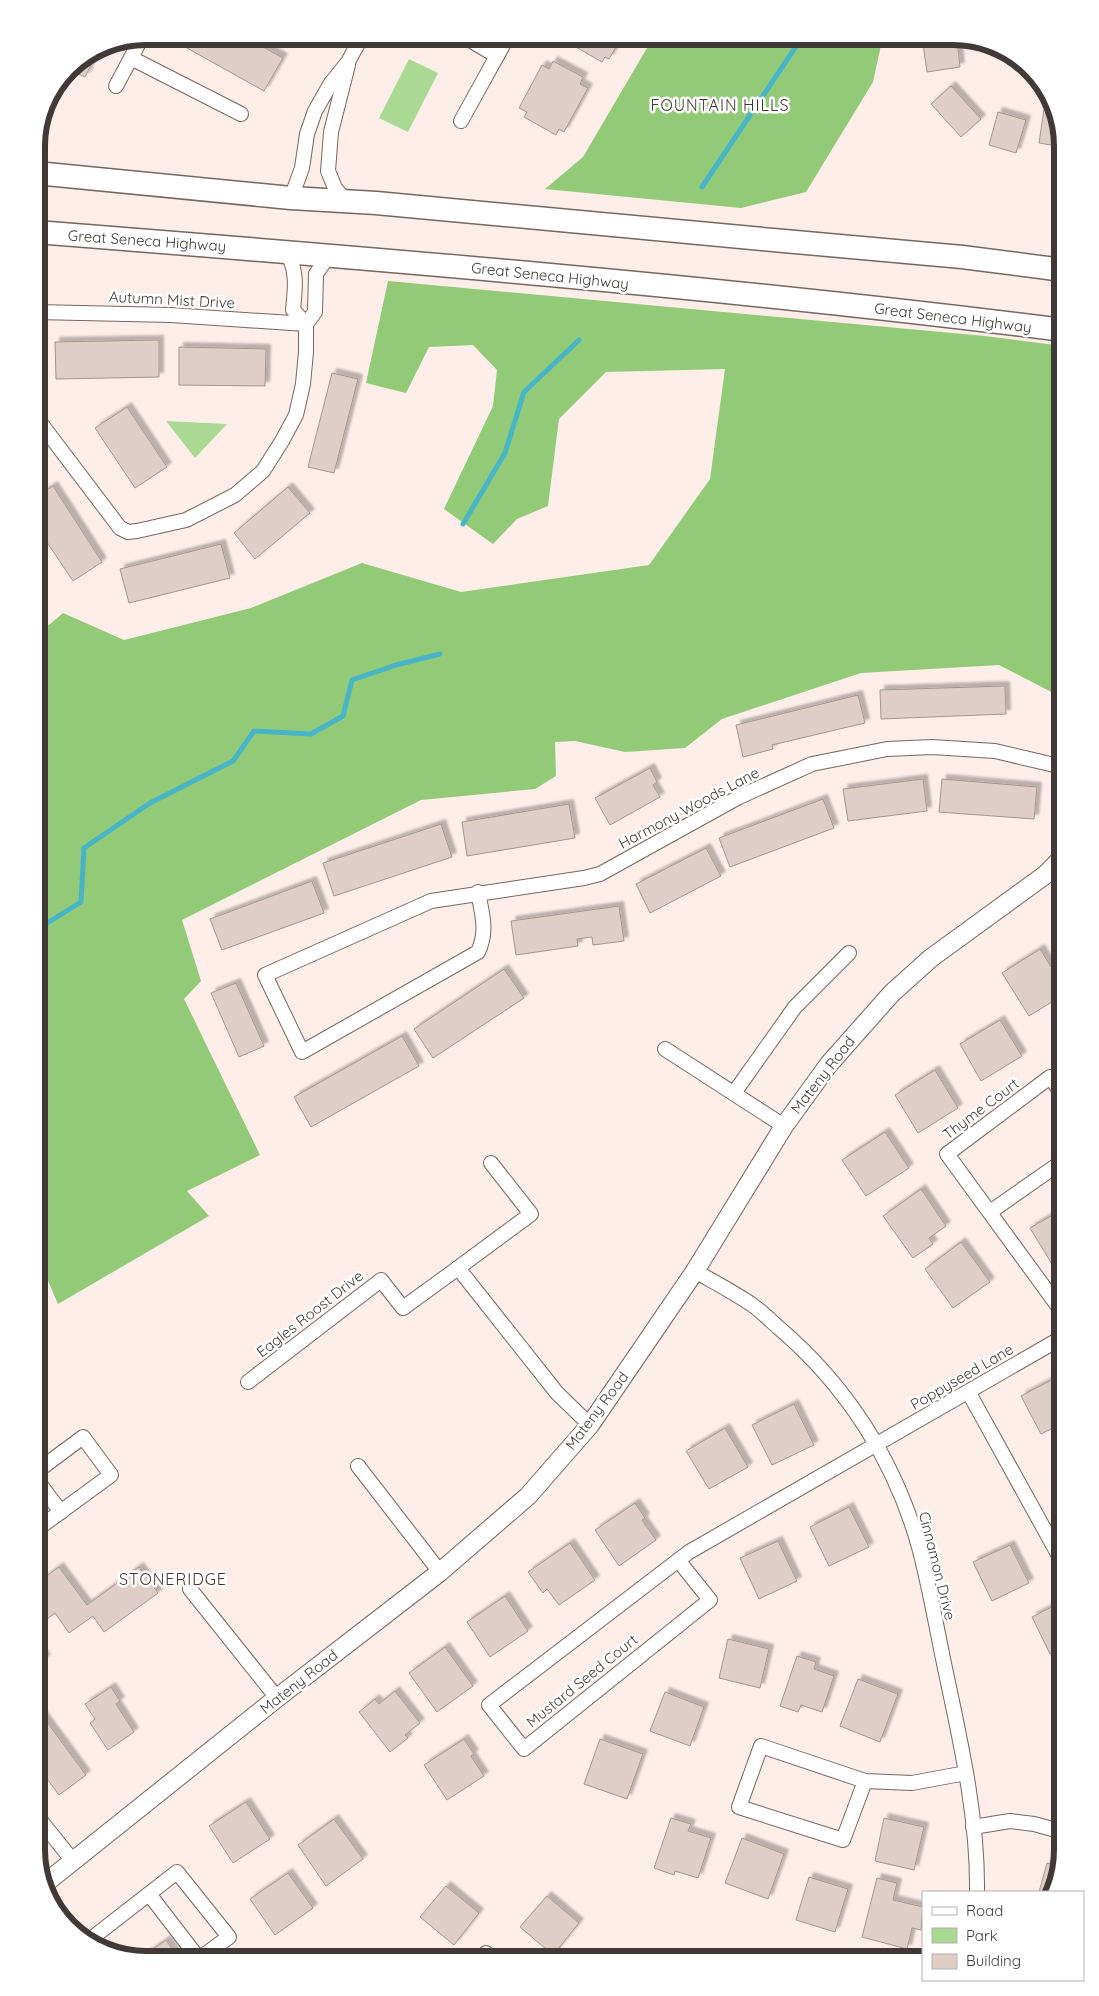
<svg xmlns="http://www.w3.org/2000/svg" width="1099" height="1996" font-family="Quicksand,sans-serif">
  <defs>
    <filter id="shadow"><feDropShadow dx="4.5" dy="-4.5" stdDeviation="1" flood-color="#0004"/></filter>
  </defs>
  <rect width="100%" height="100%" fill="#fdeee9"/>
  <!-- green -->
  <g fill="#aad993">
    <polygon points="409,59 438,73 408,132 379,118"/>
    <polygon points="166,421 227,424 195,458"/>
  </g>
  <!-- forest -->
  <g fill="#92ca77">
    <polygon points="654,36 883,36 873,82 806,192 741,208 545,189 583,157"/>
    <polygon points="388,281 985,336 1063,346 1063,698 999,665 861,673 722,719 685,748 625,752 575,741 555,742 556,776 535,789 421,800 182,920 201,981 184,999 260,1155 187,1191 209,1216 58,1304 36,1253 36,636 63,613 124,640 251,608 362,563 461,592 649,565 710,479 725,369 606,372 559,419 548,506 517,519 493,544 444,509 493,406 497,370 473,345 429,347 406,393 366,383"/>
  </g>
  <g fill="none" stroke-linecap="round" stroke-linejoin="round">
    <!-- stream -->
    <g stroke="#48b4c7" stroke-width="5">
      <polyline points="702,187 803,36"/>
      <polyline points="463,524 505,453 524,392 579,340"/>
      <polyline points="36,930 81,902 84,848 150,803 233,761 254,731 311,734 343,716 352,680 396,665 440,654"/>
    </g>
  </g>
  <!-- building -->
  <g fill="#dfcec8" stroke="#a4948e" filter="url(#shadow)">
    <polygon points="170,36 243,36 283,58 264,91 169,38"/>
    <polygon points="564,36 616,36 615,39 619,42 609,59 605,57 602,62 562,39"/>
    <polygon points="957,39 960,67 927,72 923,44"/>
    <polygon points="100,47 85,77 68,69 69,68"/>
    <polygon points="553,61 583,77 580,84 588,88 564,132 559,129 556,135 524,117 527,112 519,108 542,65 549,69"/>
    <polygon points="951,86 981,119 961,137 931,104"/>
    <polygon points="1044,109 1056,111 1063,147 1039,143"/>
    <polygon points="998,112 1026,120 1016,153 989,145"/>
    <polygon points="159,340 159,377 56,379 55,342"/>
    <polygon points="179,347 266,349 265,386 179,385"/>
    <polygon points="332,373 358,379 334,473 308,467"/>
    <polygon points="127,407 167,467 135,488 95,428"/>
    <polygon points="53,486 102,562 73,581 36,526 36,497"/>
    <polygon points="288,487 310,513 255,559 234,533"/>
    <polygon points="221,544 230,578 129,603 120,569"/>
    <polygon points="1005,686 1006,714 881,719 880,690"/>
    <polygon points="858,695 865,723 772,745 773,749 743,757 736,725"/>
    <polygon points="650,768 657,782 653,785 660,797 610,825 595,798"/>
    <polygon points="923,779 927,811 848,821 843,789"/>
    <polygon points="942,779 1037,787 1034,819 939,812"/>
    <polygon points="823,799 834,828 730,867 719,838"/>
    <polygon points="569,804 575,838 467,856 462,822"/>
    <polygon points="441,824 452,857 334,896 323,863"/>
    <polygon points="706,848 721,876 650,913 636,884"/>
    <polygon points="312,881 324,913 222,950 210,919"/>
    <polygon points="619,906 624,941 593,945 592,937 577,939 578,946 516,955 511,921"/>
    <polygon points="1040,949 1063,986 1063,995 1029,1016 1002,973"/>
    <polygon points="504,969 524,998 433,1058 414,1029"/>
    <polygon points="236,983 264,1046 239,1057 211,993"/>
    <polygon points="1000,1020 1022,1056 981,1081 960,1044"/>
    <polygon points="402,1036 419,1066 311,1127 294,1097"/>
    <polygon points="935,1070 958,1108 918,1133 895,1095"/>
    <polygon points="885,1132 909,1168 866,1196 842,1160"/>
    <polygon points="921,1189 946,1226 929,1238 933,1244 913,1258 883,1216"/>
    <polygon points="1063,1209 1063,1264 1055,1269 1030,1228"/>
    <polygon points="961,1242 990,1282 953,1308 925,1269"/>
    <polygon points="1059,1376 1063,1383 1063,1423 1041,1434 1021,1396"/>
    <polygon points="794,1404 814,1445 772,1465 752,1425"/>
    <polygon points="725,1428 748,1467 709,1489 686,1451"/>
    <polygon points="1063,1449 1063,1475 1053,1454"/>
    <polygon points="635,1503 645,1518 642,1520 656,1540 619,1566 595,1530"/>
    <polygon points="849,1507 869,1547 829,1566 810,1527"/>
    <polygon points="778,1541 797,1581 759,1599 740,1558"/>
    <polygon points="570,1543 595,1580 559,1605 547,1589 543,1593 528,1572"/>
    <polygon points="1010,1545 1029,1583 992,1601 973,1562"/>
    <polygon points="59,1567 87,1605 139,1567 158,1593 104,1632 93,1616 69,1633 55,1613 47,1619 36,1605 36,1584"/>
    <polygon points="505,1596 528,1631 490,1657 467,1622"/>
    <polygon points="1063,1601 1063,1648 1050,1654 1032,1617"/>
    <polygon points="728,1639 769,1649 760,1688 719,1678"/>
    <polygon points="36,1645 46,1659 36,1665"/>
    <polygon points="445,1647 473,1686 437,1712 409,1673"/>
    <polygon points="797,1656 816,1662 814,1669 834,1676 822,1712 801,1705 798,1712 780,1706"/>
    <polygon points="36,1676 41,1683 36,1686"/>
    <polygon points="858,1679 898,1694 880,1742 840,1726"/>
    <polygon points="111,1687 120,1701 116,1704 134,1732 108,1750 90,1723 95,1719 85,1704"/>
    <polygon points="395,1691 420,1723 405,1735 408,1738 390,1752 359,1712 375,1699 379,1704"/>
    <polygon points="665,1692 704,1707 690,1746 650,1731"/>
    <polygon points="36,1707 86,1775 59,1795 36,1764"/>
    <polygon points="464,1739 474,1754 471,1756 484,1776 447,1800 424,1765"/>
    <polygon points="600,1739 643,1754 627,1799 584,1784"/>
    <polygon points="246,1802 270,1839 233,1863 209,1826"/>
    <polygon points="671,1818 691,1824 688,1831 711,1838 698,1878 675,1871 674,1875 654,1868"/>
    <polygon points="884,1818 924,1827 914,1870 875,1861"/>
    <polygon points="334,1819 363,1859 326,1886 298,1845"/>
    <polygon points="742,1838 784,1854 768,1899 725,1883"/>
    <polygon points="1047,1863 1058,1866 1050,1892 1039,1892"/>
    <polygon points="288,1873 313,1908 275,1935 250,1899"/>
    <polygon points="809,1877 848,1889 835,1932 796,1920"/>
    <polygon points="877,1878 897,1883 893,1900 923,1907 921,1930 912,1928 907,1949 862,1937"/>
    <polygon points="446,1886 479,1913 454,1945 420,1917"/>
    <polygon points="547,1896 579,1923 553,1955 520,1927"/>
    <polygon points="166,1940 177,1956 173,1960 139,1959"/>
  </g>
  <g fill="none" stroke-linecap="round" stroke-linejoin="round">
    <!-- minor casing -->
    <g stroke="#756660" stroke-width="16">
      <g id="minor">
        <polyline points="463,36 497,56"/>
        <polyline points="131,58 241,114"/>
        <polyline points="116,86 142,37"/>
        <polyline points="461,121 508,36"/>
        <polyline points="291,198 302,168 307,134 315,111 331,83 348,62 362,36"/>
        <polyline points="346,201 335,188 328,171 331,132 348,65"/>
        <path d="M286,252C298,269 295,290 293,310L306,324"/>
        <polyline points="36,312 171,315 306,324"/>
        <polyline points="36,417 120,528 128,532 137,531 186,520 235,495 263,471 282,441 296,415 303,384 306,352 306,324 315,312 316,274 327,258 336,256"/>
        <path d="M478,892C482,914 488,931 478,952L302,1052L265,975L431,901L584,878L600,874L739,797L812,764L887,749L932,747L995,751L1063,767"/>
        <polyline points="665,1049 784,1126"/>
        <polyline points="734,1093 795,1007 849,953"/>
        <polyline points="491,1163 531,1214 458,1268 557,1393 590,1425"/>
        <polyline points="990,1212 1063,1161"/>
        <path d="M695,1271C714,1282 733,1292 751,1304C761,1311 770,1320 779,1328C847,1386 895,1461 919,1547C930,1588 937,1631 946,1673C961,1744 978,1818 977,1892"/>
        <polyline points="1063,1313 947,1154 1050,1077 1063,1095"/>
        <polyline points="248,1382 381,1280 403,1308 458,1268"/>
        <polyline points="969,1393 1063,1563"/>
        <polyline points="358,1466 440,1572"/>
        <polyline points="36,1479 61,1512"/>
        <polyline points="36,1530 111,1475 83,1437 36,1472"/>
        <polyline points="678,1560 710,1600 524,1749 489,1705 689,1552 1063,1337"/>
        <polyline points="190,1589 277,1698"/>
        <polyline points="865,1781 843,1840 739,1807 761,1746 865,1781 912,1783 966,1773"/>
        <polyline points="36,1815 73,1861"/>
        <polyline points="973,1827 1010,1821 1034,1824 1063,1832"/>
        <polyline points="1059,1831 1063,1818"/>
        <polyline points="87,1942 177,1872 229,1937 199,1959 149,1894"/>
        <polyline points="480,1960 486,1953 494,1960"/>
      </g>
    </g>
    <!-- tertiary casing -->
    <g stroke="#756660" stroke-width="20">
      <polyline id="tertiary" points="43,1885 277,1698 440,1572 528,1496 590,1425 695,1271 784,1126 829,1064 892,993 931,958 1045,875 1063,857"/>
    </g>
    <!-- primary casing -->
    <g stroke="#756660" stroke-width="25">
      <g id="primary">
        <polyline points="36,173 291,198 376,203 784,241 962,257 1063,270"/>
        <path d="M36,232C379,259 722,287 1063,330"/>
      </g>
    </g>
    <!-- minor -->
    <use href="#minor" stroke="#fff" stroke-width="14"/>
    <!-- tertiary -->
    <use href="#tertiary" stroke="#fff" stroke-width="18"/>
    <!-- primary -->
    <use href="#primary" stroke="#fff" stroke-width="22"/>
  </g>
  <g text-anchor="middle" stroke-width="5" stroke-linejoin="round" paint-order="stroke">
    <!-- street labels -->
    <g font-size="15" fill="#403937" stroke="#fff">
      <text transform="translate(147 241) rotate(4)" y="5">Great Seneca Highway</text>
      <text transform="translate(550 276) rotate(6)" y="5">Great Seneca Highway</text>
      <text transform="translate(172 300) rotate(3)" y="5">Autumn Mist Drive</text>
      <text transform="translate(953 318) rotate(7)" y="5">Great Seneca Highway</text>
      <text transform="translate(689 808) rotate(-28)" y="5">Harmony Woods Lane</text>
      <text transform="translate(823 1075) rotate(-52)" y="5">Mateny Road</text>
      <text transform="translate(981 1109) rotate(-37)" y="5">Thyme Court</text>
      <text transform="translate(310 1314) rotate(-38)" y="5">Eagles Roost Drive</text>
      <text transform="translate(962 1377) rotate(-30)" y="5">Poppyseed Lane</text>
      <text transform="translate(597 1411) rotate(-53)" y="5">Mateny Road</text>
      <text transform="translate(937 1566) rotate(76)" y="5">Cinnamon Drive</text>
      <text transform="translate(582 1681) rotate(-39)" y="5">Mustard Seed Court</text>
      <text transform="translate(299 1682) rotate(-38)" y="5">Mateny Road</text>
    </g>
    <!-- neighbourhood labels -->
    <g font-size="16" letter-spacing="1" fill="#433531" stroke="#fff">
      <text x="720" y="111">FOUNTAIN HILLS</text>
      <text x="173" y="1585">STONERIDGE</text>
    </g>
  </g>
  <!-- crop -->
  <path d="M0 0H1099V1996H0ZM146 45H953A101 101 0 0 1 1054 146V1850A101 101 0 0 1 953 1951H146A101 101 0 0 1 45 1850V146A101 101 0 0 1 146 45Z" fill="#fff" fill-rule="evenodd"/>
  <path fill="none" stroke="#403937" stroke-width="6" d="M146 45H953A101 101 0 0 1 1054 146V1850A101 101 0 0 1 953 1951H146A101 101 0 0 1 45 1850V146A101 101 0 0 1 146 45Z"/>
  <!-- legend -->
  <rect x="922" y="1891" width="162" height="90" fill="#ffffff" stroke="#b3b0af"/>
  <rect x="932" y="1907" width="25" height="8" fill="#ffffff" stroke="#b3b0af"/>
  <text x="966" y="1916" font-size="15" fill="#403937">Road</text>
  <rect x="932" y="1928" width="25" height="15" fill="#aad993" stroke="#b3b0af"/>
  <text x="966" y="1941" font-size="15" fill="#403937">Park</text>
  <rect x="932" y="1954" width="25" height="15" fill="#dfcec8" stroke="#b3b0af"/>
  <text x="966" y="1966" font-size="15" fill="#403937">Building</text>
</svg>
